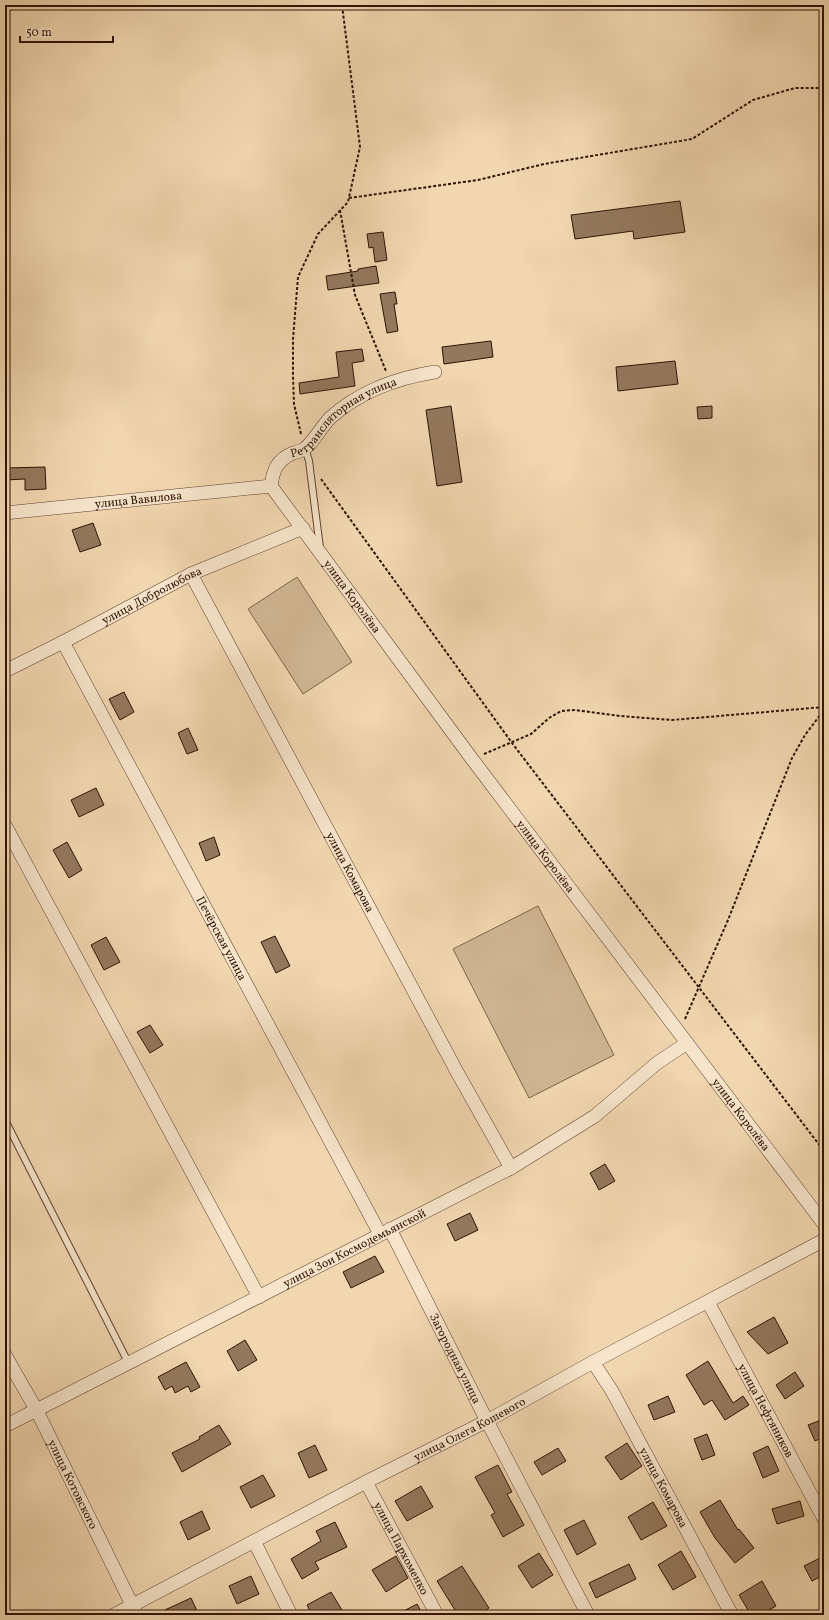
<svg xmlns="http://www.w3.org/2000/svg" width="829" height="1620" font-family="Vollkorn,serif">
  <rect width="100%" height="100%" fill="#f1d6af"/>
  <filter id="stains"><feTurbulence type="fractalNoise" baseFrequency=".005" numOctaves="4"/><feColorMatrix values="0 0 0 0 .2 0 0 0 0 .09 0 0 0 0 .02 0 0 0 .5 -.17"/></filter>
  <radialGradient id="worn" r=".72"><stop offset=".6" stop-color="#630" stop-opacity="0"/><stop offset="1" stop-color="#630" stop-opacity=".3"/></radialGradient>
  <!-- green -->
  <g fill="#d0b592" stroke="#80644b">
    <polygon points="297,577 352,662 303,694 248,609"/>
    <polygon points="538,906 614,1055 529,1098 453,949"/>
  </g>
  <!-- building -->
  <g fill="#94785d" stroke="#301204">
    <polygon points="680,201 685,232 634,239 633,231 575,239 571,215"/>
    <polygon points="383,232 387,260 375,262 373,247 369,248 367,234"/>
    <polygon points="376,266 379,283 328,290 326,276 358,271 358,269"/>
    <polygon points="395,292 397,304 394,304 398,331 387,333 380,294"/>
    <polygon points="491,341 493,357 444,364 442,347"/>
    <polygon points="362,349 364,361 352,363 355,386 300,394 299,383 339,377 336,352"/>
    <polygon points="675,361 678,384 618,391 616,367"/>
    <polygon points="451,406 462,482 437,486 426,410"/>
    <polygon points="712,406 712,418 698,419 697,407"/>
    <polygon points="45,467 46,489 25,490 25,479 5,480 5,468"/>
    <polygon points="93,523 101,545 80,552 72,530"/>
    <polygon points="124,692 134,712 120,720 109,699"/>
    <polygon points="188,728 198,750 187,754 178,733"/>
    <polygon points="96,788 104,805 79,817 71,800"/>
    <polygon points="214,837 220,855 206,861 199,843"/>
    <polygon points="67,842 82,870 69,878 53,850"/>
    <polygon points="275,936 290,966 276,973 261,942"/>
    <polygon points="106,937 120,962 104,970 91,945"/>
    <polygon points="150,1025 163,1045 150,1053 137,1032"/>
    <polygon points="605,1164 615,1181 599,1190 590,1173"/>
    <polygon points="470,1213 478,1230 455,1241 447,1224"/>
    <polygon points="375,1256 384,1272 351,1288 343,1272"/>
    <polygon points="774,1317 788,1343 768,1354 747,1332"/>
    <polygon points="245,1340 257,1360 238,1371 227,1351"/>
    <polygon points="708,1361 733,1403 743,1396 749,1405 725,1420 712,1400 704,1405 686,1375"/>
    <polygon points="186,1362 200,1387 191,1392 188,1386 175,1393 172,1386 165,1390 158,1377"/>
    <polygon points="795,1372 804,1386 785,1399 776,1385"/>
    <polygon points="668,1396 675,1412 654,1420 648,1405"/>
    <polygon points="824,1419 824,1437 815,1441 808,1425"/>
    <polygon points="219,1425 231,1444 182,1472 172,1453 200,1439 199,1437"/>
    <polygon points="707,1434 715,1455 702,1460 694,1439"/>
    <polygon points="627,1443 642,1466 621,1480 605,1457"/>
    <polygon points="315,1445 327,1470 309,1478 298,1453"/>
    <polygon points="768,1446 779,1471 763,1478 753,1453"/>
    <polygon points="558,1448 566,1461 542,1475 534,1462"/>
    <polygon points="498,1465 512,1492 507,1494 524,1525 503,1537 491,1515 495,1513 475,1477"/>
    <polygon points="263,1475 275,1496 251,1508 240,1487"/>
    <polygon points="421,1486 433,1507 407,1521 395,1501"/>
    <polygon points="720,1500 738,1530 739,1529 754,1548 735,1563 715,1538 700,1512"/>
    <polygon points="800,1501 804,1516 777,1524 772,1509"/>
    <polygon points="653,1502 667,1526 641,1540 628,1517"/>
    <polygon points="202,1511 210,1529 188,1540 180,1522"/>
    <polygon points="584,1520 596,1544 577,1555 564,1530"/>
    <polygon points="335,1522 347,1547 315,1562 319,1569 302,1579 291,1559 321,1541 316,1531"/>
    <polygon points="681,1551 696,1577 673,1590 658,1565"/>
    <polygon points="539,1553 553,1575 532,1588 518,1566"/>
    <polygon points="396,1556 408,1578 386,1592 372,1570"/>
    <polygon points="824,1556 824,1575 812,1581 804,1566"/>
    <polygon points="629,1564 636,1579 596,1598 589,1583"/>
    <polygon points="462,1566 489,1608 478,1615 458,1615 437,1581"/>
    <polygon points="251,1576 259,1594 237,1604 229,1586"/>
    <polygon points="762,1581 776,1606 761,1615 751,1615 739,1595"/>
    <polygon points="331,1592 345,1615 312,1615 307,1605"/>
    <polygon points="191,1598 199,1615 154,1615"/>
    <polygon points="417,1604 423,1615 396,1615"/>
  </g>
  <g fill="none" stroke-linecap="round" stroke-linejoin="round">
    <!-- lane casing -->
    <g stroke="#60432f" stroke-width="8">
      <g id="lane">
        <polyline points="305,448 309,461 320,548"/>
        <polyline points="5,1120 129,1364"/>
      </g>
    </g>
    <!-- street casing -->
    <g stroke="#60432f" stroke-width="14">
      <g id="street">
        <path id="s1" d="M271,486L472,759L824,1224"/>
        <path id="s2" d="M271,486C273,470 277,460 293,453C297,452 301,451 304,449C313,443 322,426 330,418C359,392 396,378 435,372"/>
        <path id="s3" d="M5,513L271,486"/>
        <path id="s4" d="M191,574L457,1072L511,1168"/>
        <path id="s5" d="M63,642L380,1234"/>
        <path id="s6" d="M5,671L63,642L191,574L303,528"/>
        <polyline points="5,825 259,1297"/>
        <path id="s7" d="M390,1229L487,1421L588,1615"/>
        <path id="s8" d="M708,1302L824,1519"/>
        <path id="s9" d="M5,1355L37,1411L137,1615"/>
        <path id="s10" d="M593,1362L612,1391L732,1615"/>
        <path id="s11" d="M5,1426L511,1168L595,1116L657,1063L687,1043"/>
        <path id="s12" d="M366,1482L437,1615"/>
        <polyline points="254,1541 291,1615"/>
        <path id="s13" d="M114,1615L366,1482L487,1421L593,1362L824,1240"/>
      </g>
    </g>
    <!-- path -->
    <g stroke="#301204" stroke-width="2" stroke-dasharray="3 2" stroke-linecap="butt">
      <polyline points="349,198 478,180 544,164 692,139 753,100 795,88 824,88"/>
      <polyline points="340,210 355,295 386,371"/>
      <polyline points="301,434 294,404 293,376 293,339 298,277 318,234 348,202 360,147 342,5"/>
      <polyline points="321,479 512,743 824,1151"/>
      <polyline points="484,754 531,734 549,718 561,711 575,710 620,716 672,720 824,707"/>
      <polyline points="685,1019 728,920 792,758 805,735 824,710"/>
    </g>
    <!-- lane -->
    <use href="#lane" stroke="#f6e4cb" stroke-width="6"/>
    <!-- street -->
    <use href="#street" stroke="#f6e4cb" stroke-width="13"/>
  </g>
  <g text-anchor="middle" stroke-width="3" stroke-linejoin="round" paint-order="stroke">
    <!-- street labels -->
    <g font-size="12" fill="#301204" stroke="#f6e4cb">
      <text dy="4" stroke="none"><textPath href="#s2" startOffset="105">Ретрансляторная улица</textPath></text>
      <text dy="4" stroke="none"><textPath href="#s3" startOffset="134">улица Вавилова</textPath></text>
      <text dy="4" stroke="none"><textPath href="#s6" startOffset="165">улица Добролюбова</textPath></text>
      <text dy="4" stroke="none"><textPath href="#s1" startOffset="137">улица Королёва</textPath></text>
      <text dy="4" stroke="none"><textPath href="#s1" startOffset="461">улица Королёва</textPath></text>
      <text dy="4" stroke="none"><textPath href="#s4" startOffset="338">улица Комарова</textPath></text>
      <text dy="4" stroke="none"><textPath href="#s5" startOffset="336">Печёрская улица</textPath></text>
      <text dy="4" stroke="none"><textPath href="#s1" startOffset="785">улица Королёва</textPath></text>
      <text dy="4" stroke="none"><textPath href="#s11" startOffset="392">улица Зои Космодемьянской</textPath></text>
      <text dy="4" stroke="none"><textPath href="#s7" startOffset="145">Загородная улица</textPath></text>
      <text dy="4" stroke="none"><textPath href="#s8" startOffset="123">улица Нефтяников</textPath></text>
      <text dy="4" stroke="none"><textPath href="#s13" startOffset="401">улица Олега Кошевого</textPath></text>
      <text dy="4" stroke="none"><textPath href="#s9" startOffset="146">улица Котовского</textPath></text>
      <text dy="4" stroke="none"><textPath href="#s10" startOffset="144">улица Комарова</textPath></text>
      <text dy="4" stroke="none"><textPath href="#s12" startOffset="75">улица Пархоменко</textPath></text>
    </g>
  </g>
  <!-- margin -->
  <rect width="829" height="1620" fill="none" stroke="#f1d6af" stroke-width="20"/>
  <rect x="6" y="6" width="817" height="1608" fill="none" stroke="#301204" stroke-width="2"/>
  <rect x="10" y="10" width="809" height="1600" fill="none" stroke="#301204"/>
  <!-- scale -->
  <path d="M20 36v6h93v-6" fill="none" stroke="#301204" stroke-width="2"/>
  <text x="26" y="36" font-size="12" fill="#301204" stroke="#f6e4cb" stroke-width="3" paint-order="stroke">50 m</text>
  <rect width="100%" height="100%" filter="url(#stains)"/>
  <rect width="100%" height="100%" fill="url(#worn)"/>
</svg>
